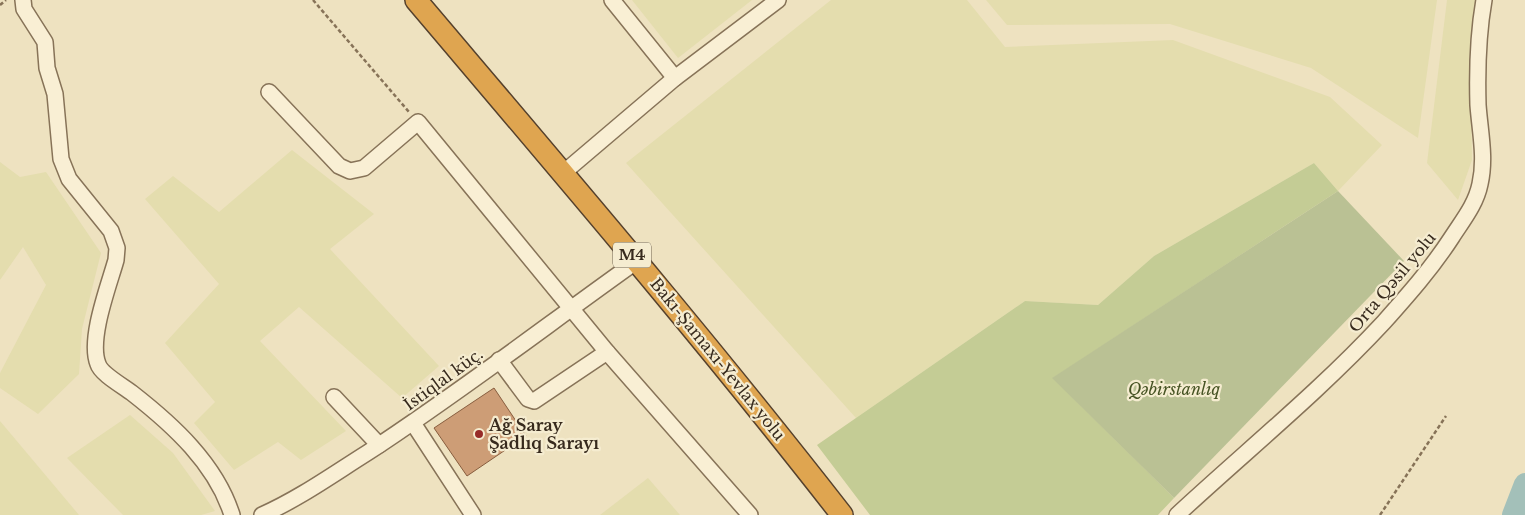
<svg xmlns="http://www.w3.org/2000/svg" width="1525" height="515" font-family="'Libre Baskerville',serif">
  <rect width="100%" height="100%" fill="#eee2c0"/>
  <!-- farmland -->
  <g fill="#e4ddae">
    <polygon points="632,0 752,0 678,58"/>
    <polygon points="831,0 967,0 1005,47 1173,40 1330,97 1382,145 1338,191 1314,163 1154,256 1098,305 1025,301 856,418 626,163"/>
    <polygon points="986,0 1437,0 1418,138 1311,68 1170,24 1007,25"/>
    <polygon points="1447,0 1477,0 1470,41 1472,160 1458,200 1427,163"/>
    <polygon points="292,150 374,214 330,249 439,366 402,398 299,307 260,341 346,431 301,460 278,442 234,470 194,423 215,402 165,343 219,284 145,199 173,176 219,212"/>
    <polygon points="0,162 20,177 46,172 101,253 82,329 79,374 38,414 0,388 0,373 46,285 23,247 0,280"/>
    <polygon points="130,415 173,453 215,511 201,515 123,515 67,458"/>
    <polygon points="0,421 79,515 0,515"/>
    <polygon points="648,478 680,515 600,515"/>
  </g>
  <!-- green -->
  <polygon fill="#c4cc95" points="1314,163 1338,191 1053,378 1174,498 1158,515 870,515 817,445 1025,301 1098,305 1154,256"/>
  <!-- cemetery -->
  <polygon fill="#bac194" points="1338,191 1404,261 1174,498 1052,378"/>
  <g fill="none" stroke-linecap="round" stroke-linejoin="round">
    <!-- river -->
    <polyline stroke="#a3c0b9" stroke-width="22" points="1513,515 1525,484"/>
  </g>
  <!-- building -->
  <polygon fill="#cd9d76" stroke="#875d3e" points="494,388 526,436 467,476 434,428"/>
  <g fill="none" stroke-linecap="round" stroke-linejoin="round">
    <!-- minor casing -->
    <g stroke="#877358" stroke-width="18">
      <g id="minor">
        <path d="M23,0L24,9L45,42L47,68L55,94L61,159L69,179L111,231L117,248L116,260C109,285 88,339 98,364C101,374 123,386 132,393C173,425 216,464 232,515"/>
        <polyline points="612,0 675,78"/>
        <polyline points="269,92 339,166 350,171 364,168 418,122 607,352 750,515"/>
        <polyline points="562,174 675,78 778,0"/>
        <polyline points="499,360 528,399 534,401 607,352"/>
        <polyline points="334,397 379,445"/>
        <polyline points="413,423 473,515"/>
        <path d="M262,515C300,498 332,475 367,453C459,393 547,325 637,261"/>
        <path d="M1177,515C1246,451 1319,392 1384,322C1408,295 1432,268 1452,237C1463,220 1476,204 1480,184C1486,158 1480,132 1478,105C1477,70 1478,34 1484,0"/>
      </g>
    </g>
    <!-- highway casing -->
    <g stroke="#55412d" stroke-width="24">
      <path id="highway" d="M416,0C560,170 705,339 842,515"/>
    </g>
    <!-- path -->
    <g stroke="#877358" stroke-width="2.5" stroke-dasharray="4 2.5" stroke-linecap="butt">
      <polyline points="313,0 409,112"/>
      <polyline points="0,5 6,0"/>
      <polyline points="1380,515 1446,416"/>
    </g>
    <!-- minor -->
    <use href="#minor" stroke="#f9efd4" stroke-width="15"/>
    <!-- highway -->
    <use href="#highway" stroke="#dfa550" stroke-width="21"/>
  </g>
  <!-- markers -->
  <circle fill="#972b28" stroke="#f5ecd0" stroke-width="2" cx="479" cy="434" r="5"/>
  <g text-anchor="middle" stroke-width="4.5" stroke-linejoin="round" paint-order="stroke">
    <!-- shield labels -->
    <rect fill="#f5ecd0" stroke="#706453" stroke-width="1" x="613" y="242.5" width="38" height="25" rx="4"/>
    <g font-size="15" font-weight="bold" fill="#372a1d">
      <text x="632" y="260">M4</text>
    </g>
    <!-- street labels -->
    <g font-size="16" fill="#372a1d" stroke="#f5ecd0">
      <text transform="translate(1392 282) rotate(-50)" y="6">Orta Qəsil yolu</text>
      <text transform="translate(718 359) rotate(51)" y="6">Bakı-Şamaxı-Yevlax yolu</text>
      <text transform="translate(443 379) rotate(-36)" y="6">İstiqlal küç.</text>
    </g>
    <!-- park labels -->
    <g font-size="16" font-style="italic" fill="#465323" stroke="#f5ecd0">
      <text x="1174" y="395">Qəbirstanlıq</text>
    </g>
    <!-- poi labels -->
    <g font-size="16" font-weight="bold" fill="#372a1d" stroke="#f5ecd0" text-anchor="start">
      <text x="489" y="431">Ağ Saray<tspan x="489" dy="18">Şadlıq Sarayı</tspan></text>
    </g>
  </g>
</svg>
